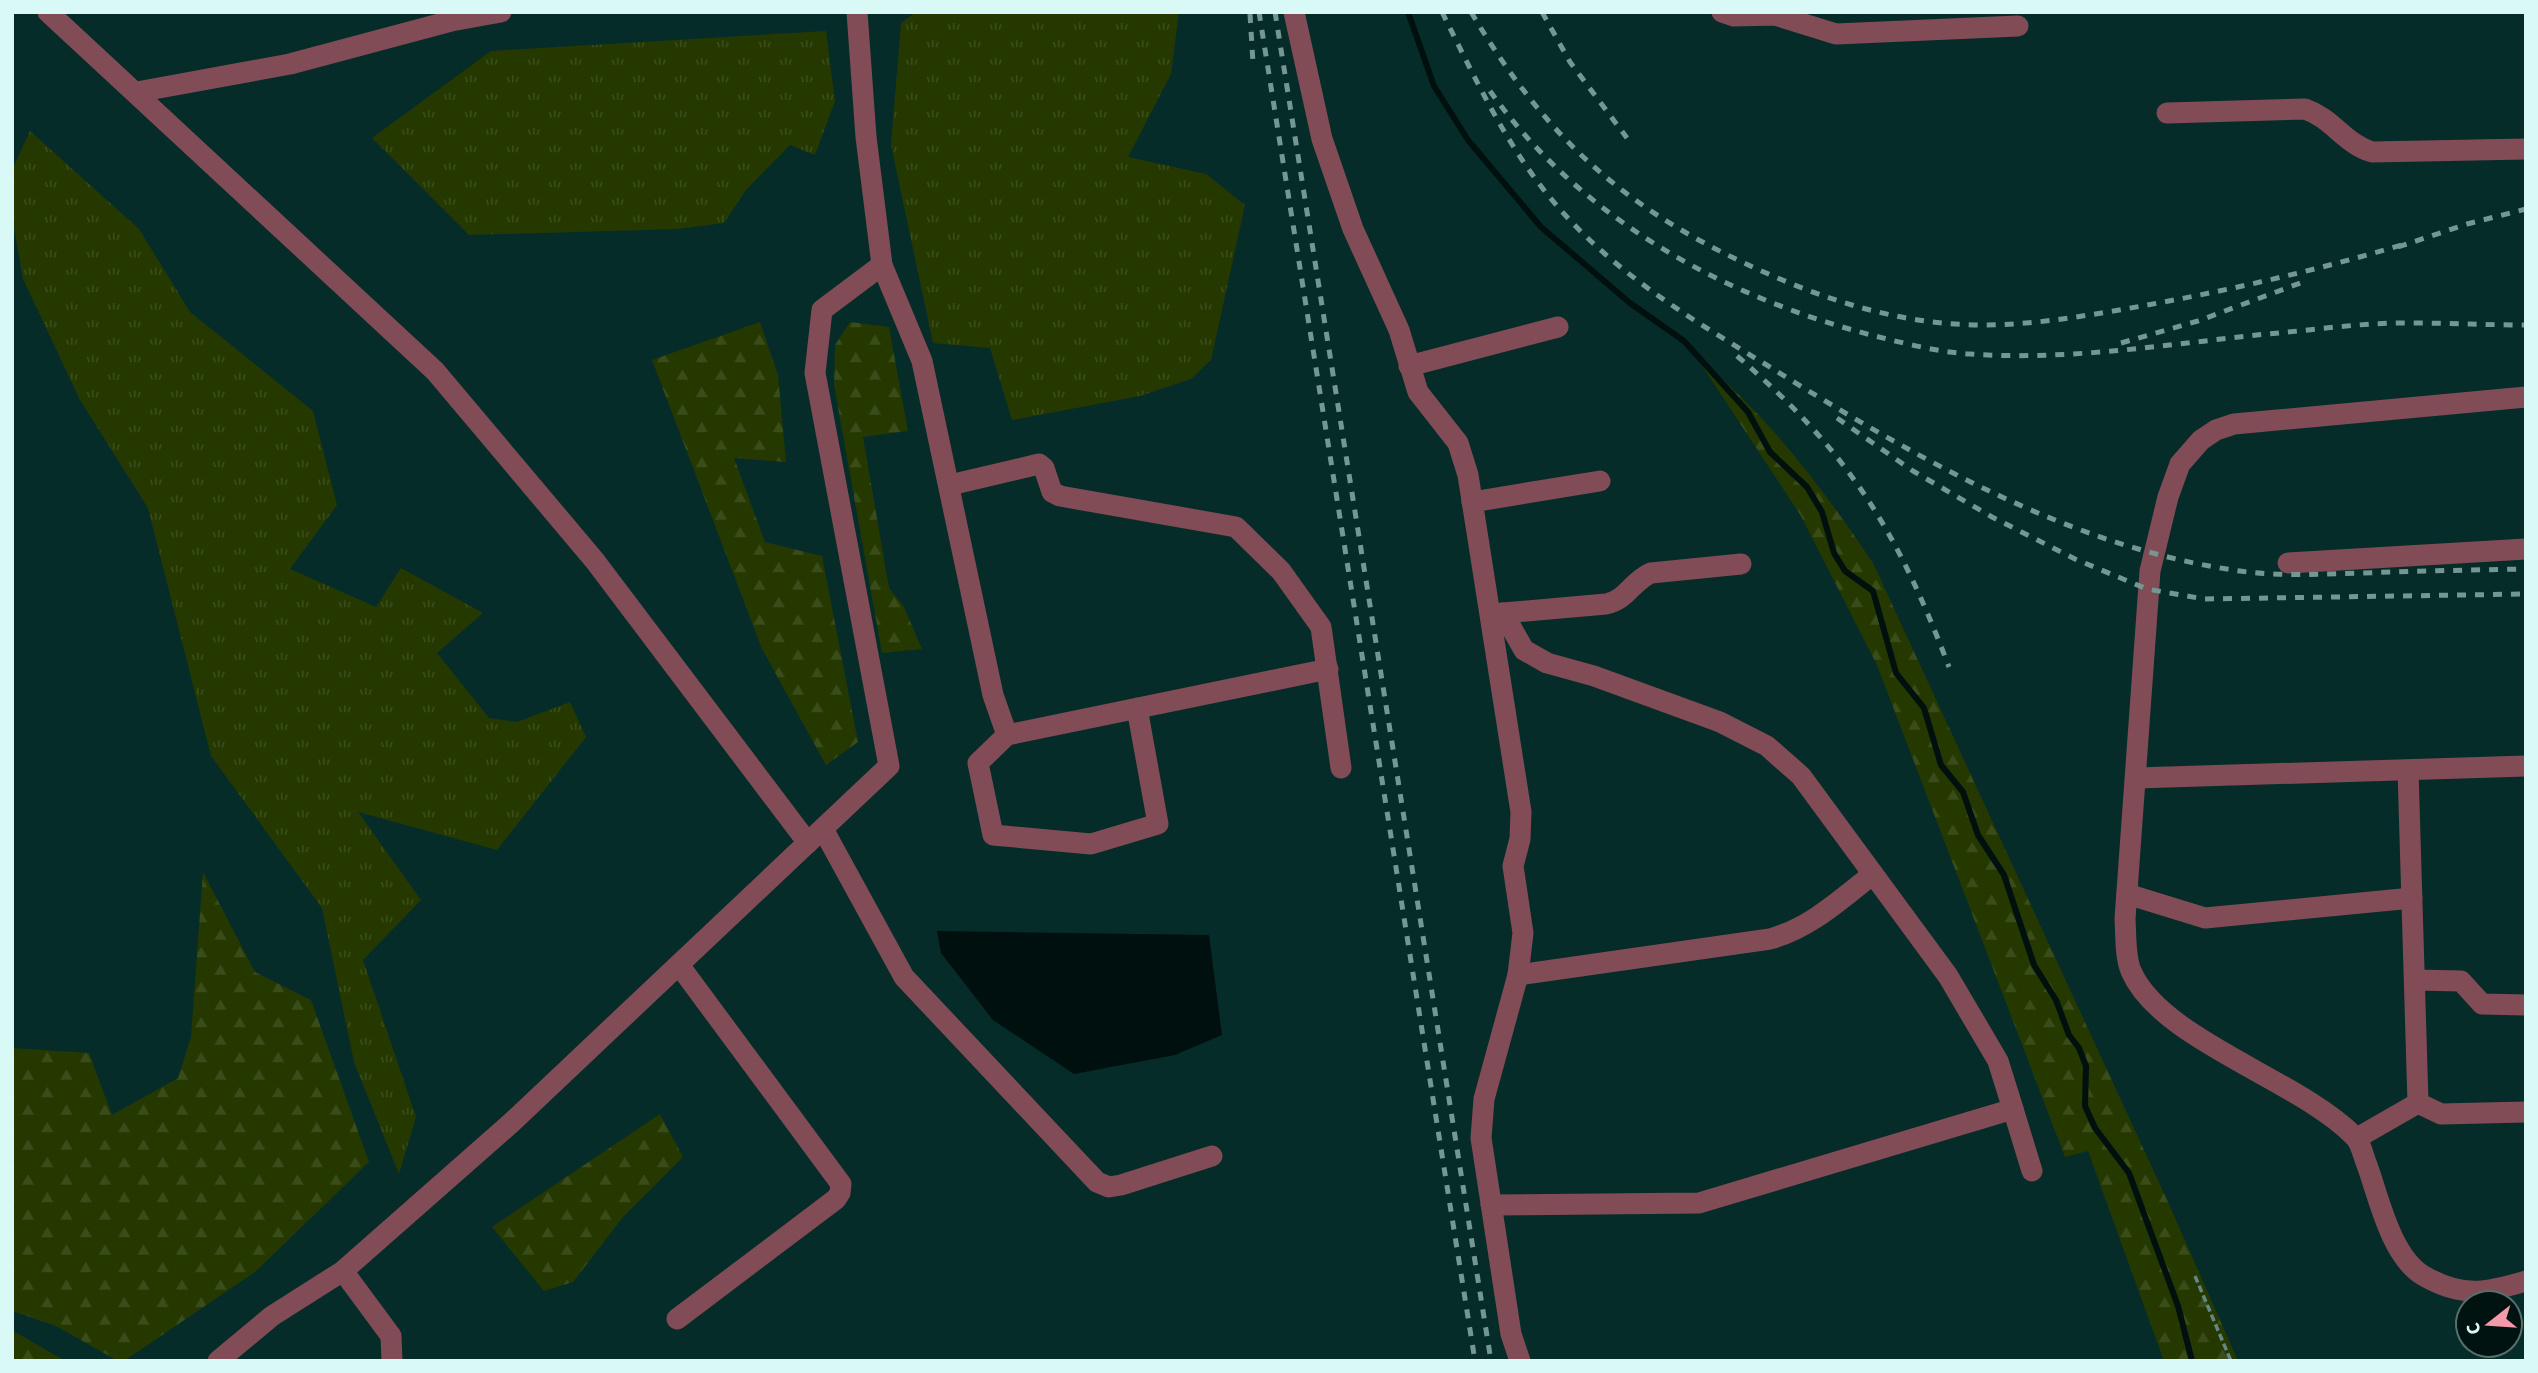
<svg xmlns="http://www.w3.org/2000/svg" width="2538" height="1373" font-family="'Source Sans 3',sans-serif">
  <defs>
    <pattern id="grass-tufts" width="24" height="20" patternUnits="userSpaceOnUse" patternTransform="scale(1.75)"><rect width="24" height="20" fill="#243800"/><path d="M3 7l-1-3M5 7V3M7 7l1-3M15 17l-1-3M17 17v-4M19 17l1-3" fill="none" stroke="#394c19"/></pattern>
    <pattern id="forest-firs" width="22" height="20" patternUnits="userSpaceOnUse" patternTransform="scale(1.75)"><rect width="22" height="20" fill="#243800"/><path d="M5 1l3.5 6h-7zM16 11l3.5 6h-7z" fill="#394c19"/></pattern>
  </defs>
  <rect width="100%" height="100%" fill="#062c29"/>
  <!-- grass -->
  <g fill="url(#grass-tufts)">
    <polygon points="916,12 1179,12 1171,74 1128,157 1206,174 1245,205 1211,360 1191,379 1140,396 1012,420 990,348 933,343 891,145 901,23"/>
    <polygon points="826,31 835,101 815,155 790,145 745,191 724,223 678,229 469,235 372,138 491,51"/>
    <polygon points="30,131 139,229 190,312 313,411 337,505 290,569 376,607 401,568 483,613 437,653 489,718 517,722 570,702 586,737 497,850 358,812 421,900 363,960 416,1117 399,1174 354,1062 322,908 211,756 148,508 80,400 23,279 12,216 12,170"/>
  </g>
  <!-- forest -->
  <g fill="url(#forest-firs)">
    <polygon points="760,322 778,375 786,462 734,458 765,542 822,556 858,742 826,765 762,649 652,360"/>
    <polygon points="850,322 889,327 908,431 863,437 889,588 904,607 922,649 882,653 834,385 835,345"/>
    <path d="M1695,355C1770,418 1818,482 1873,563L2168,1202L2238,1361H2164L2088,1151L2065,1157L1877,665L1801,516Z"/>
    <polygon points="203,872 255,972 311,1000 369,1162 255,1272 124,1361 118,1361 56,1326 12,1311 12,1048 89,1053 112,1115 178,1078 191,1037"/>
    <polygon points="660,1114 683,1157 623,1217 573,1282 544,1291 492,1227"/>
    <polygon points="12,1330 65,1361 12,1361"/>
  </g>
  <!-- water -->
  <polygon fill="#00100e" points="937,931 1209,935 1222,1035 1175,1055 1074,1074 993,1020 941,953"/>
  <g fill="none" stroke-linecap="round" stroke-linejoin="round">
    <!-- stream -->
    <polyline stroke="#00100e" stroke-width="6" points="1408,12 1434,86 1468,140 1541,227 1630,303 1684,341 1748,412 1770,452 1807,487 1822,512 1834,553 1845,571 1873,591 1896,673 1924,708 1941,765 1963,792 1978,835 2004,875 2034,965 2056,1000 2069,1035 2079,1048 2086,1066 2085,1106 2095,1128 2129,1173 2178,1306 2192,1361"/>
    <!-- path -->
    <polyline stroke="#638784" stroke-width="3.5" stroke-dasharray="7 3.5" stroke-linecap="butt" points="2195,1276 2231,1361"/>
    <!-- minor -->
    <g stroke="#824c56" stroke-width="21">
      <polyline points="48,12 435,371 595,561 808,843"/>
      <polyline points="857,12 866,137 882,265 922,361 993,695 1007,735"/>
      <polyline points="1294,12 1322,139 1353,229 1399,330 1418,392 1458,443 1468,475 1521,812 1520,839 1513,866 1523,933 1518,975 1484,1099 1481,1138 1511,1334 1520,1361"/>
      <polyline points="1722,12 1734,16 1775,15 1836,34 2018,26"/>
      <polyline points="137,92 290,64 451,21 501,12"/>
      <path d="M2167,113L2305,109C2332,118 2345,144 2372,152L2526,149"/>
      <polyline points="1409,366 1558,327"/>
      <path d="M2526,397L2234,424L2216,430L2201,440L2180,464L2168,497L2150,571L2125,919C2126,934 2125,957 2131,971C2161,1040 2296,1078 2354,1136C2361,1142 2363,1156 2367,1165C2379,1198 2391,1257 2424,1276C2462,1298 2486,1293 2526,1281"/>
      <polyline points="950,485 1039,464 1044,468 1052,492 1060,496 1236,527 1281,571 1321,627 1341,768"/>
      <polyline points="1472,502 1600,481"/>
      <polyline points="2288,563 2526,549"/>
      <path d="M1492,614L1606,604C1627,600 1632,581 1651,573L1741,564"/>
      <polyline points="1137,708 1158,824 1091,844 993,835 978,763 1007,735 1328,669"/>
      <polyline points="2136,778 2526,766"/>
      <polyline points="823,829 904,977 1097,1182 1109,1187 1121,1185 1212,1156"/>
      <polyline points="2127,894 2205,918 2412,898"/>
      <path d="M1518,975L1770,939C1810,928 1840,900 1873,874"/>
      <polyline points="2415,980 2461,981 2482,1004 2526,1005"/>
      <polyline points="2418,1103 2441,1114 2526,1112"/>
      <polyline points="2013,1109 2032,1171"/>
      <polyline points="2357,1138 2418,1103 2408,770"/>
      <polyline points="1491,1205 1699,1203 2013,1109 1998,1061 1948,976 1801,776 1767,746 1720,722 1594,676 1547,663 1524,650 1503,613"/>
      <polyline points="343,1271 391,1336 392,1361"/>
      <polyline points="677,1319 836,1199 840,1193 841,1184 679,965"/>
      <polyline points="218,1361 272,1316 343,1271 510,1124 889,766 815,373 822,310 882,265"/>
    </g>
    <!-- rail -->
    <g stroke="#749793" stroke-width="5" stroke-dasharray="9 9" stroke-linecap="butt">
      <polyline points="1259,12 1475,1361"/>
      <polyline points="1275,12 1491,1361"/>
      <path d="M1442,12C1476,80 1508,150 1558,207C1616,274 1691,319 1765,364C1908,453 2064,545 2233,570C2276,577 2319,574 2363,573C2417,571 2471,570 2526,569"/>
      <path d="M1471,12C1550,145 1632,215 1773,276C1840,305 1909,325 1983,325C2036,325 2090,315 2142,306C2231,290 2318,270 2405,244"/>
      <polyline points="1542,12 1570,62 1627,138"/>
      <polyline points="1250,14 1253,63"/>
      <path d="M1490,91C1581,219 1722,296 1871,335C1903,343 1937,352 1970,354C2070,361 2169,344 2267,334C2315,330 2365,322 2413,323C2451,323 2488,325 2526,325"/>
      <polyline points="2398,247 2467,224 2526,209"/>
      <polyline points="2121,343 2198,321 2303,282"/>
      <path d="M1737,356C1849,452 1897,530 1949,667"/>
      <polyline points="1837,418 1913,471 1992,517 2075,559 2147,589 2204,599 2526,594"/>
    </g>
  </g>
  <!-- border -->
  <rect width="2538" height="1373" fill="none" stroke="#d8f9f5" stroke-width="28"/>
  <!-- north arrow -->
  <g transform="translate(2489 1324) rotate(253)"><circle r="33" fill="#001311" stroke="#566f6c" stroke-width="2"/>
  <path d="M0-5L12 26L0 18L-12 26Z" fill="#f39aaa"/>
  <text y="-10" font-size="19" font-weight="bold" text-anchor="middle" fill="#d8f9f5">С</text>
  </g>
</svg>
